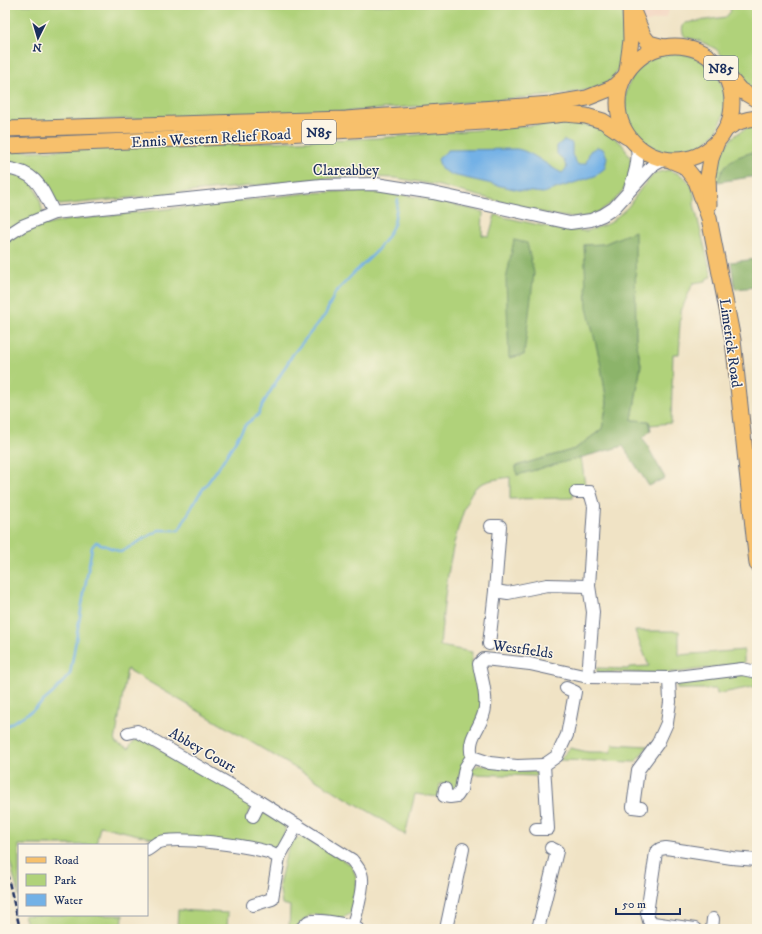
<svg xmlns="http://www.w3.org/2000/svg" width="762" height="934" font-family="'IM FELL DW Pica',serif">
  <rect width="100%" height="100%" fill="#fcf5e5"/>
  <filter id="ink" filterUnits="userSpaceOnUse"><feTurbulence type="fractalNoise" baseFrequency=".025" numOctaves="2"/><feDisplacementMap in="SourceGraphic" scale="8" xChannelSelector="R" yChannelSelector="G"/><feConvolveMatrix kernelMatrix="1 2 1 2 8 2 1 2 1" color-interpolation-filters="sRGB"/></filter>
  <filter id="wash" filterUnits="userSpaceOnUse"><feTurbulence type="fractalNoise" baseFrequency=".012" numOctaves="4" result="noise"/><feDisplacementMap in="SourceGraphic" scale="16" xChannelSelector="R" yChannelSelector="G"/><feGaussianBlur stdDeviation="0.9" result="paint"/><feColorMatrix in="noise" values="0 0 0 0 0 0 0 0 0 0 0 0 0 0 0 0 0 1.4 0 .05"/><feComposite in="paint" operator="in"/></filter>
  <g filter="url(#wash)">
    <rect width="100%" height="100%" fill="#f0e3c5"/>
    <!-- built -->
    <polygon fill="#f3d4bf" points="639,5 670,5 667,17 644,23"/>
    <!-- green -->
    <g fill="#b0d27a" stroke="#66806c">
      <path d="M5,5H622C626,27 628,70 606,83C593,91 573,92 558,95L342,112L5,123Z"/>
      <path d="M727,5H757V93L742,80L730,64L716,49L700,41L685,37C682,32 681,28 685,23L726,17L731,11Z"/>
      <circle cx="675" cy="103" r="50"/>
      <path d="M575,122L595,127L610,134L622,144L631,159L630,174L624,189L613,202L600,211L584,217H566L552,215L436,185L396,178L350,176L60,205C53,201 51,195 47,188C37,167 26,164 5,162V152L378,138Z"/>
      <path d="M754,125H757V151C737,157 724,159 718,182L713,178C718,161 724,141 740,132C744,129 749,127 754,125Z"/>
      <path d="M668,170C686,175 696,184 694,204L712,277L707,278L706,281L693,283L681,311L679,337L680,341L679,354H673L671,423L650,425L649,421L632,420L641,365L636,340L635,290L618,238L604,244L584,245L607,403L602,429L575,449L516,466L517,475L581,457L585,485L574,487L573,498L510,499V477C498,479 484,480 475,488C469,495 466,504 463,513C448,555 444,601 440,646L472,652L471,663L475,667L482,705L456,788L452,789L451,785L440,784L438,797L415,794L405,835L375,815L127,669L115,742L128,749L133,742L138,739L145,740L249,800L251,808L246,820L252,823L258,815L265,813C279,819 291,823 282,840C280,844 278,847 273,848L156,839L100,826L96,845H19V897L5,842V173C41,175 38,197 46,225L68,220L309,193L353,191L398,194L439,201L483,212L482,235L489,236L495,215L561,230L587,231L610,223L628,207L642,187L655,173Z"/>
      <polygon points="635,631 679,631 679,655 744,650 744,663 681,672 647,673 597,672 597,668 628,669 629,667 649,666"/>
      <polygon points="743,674 757,676 757,686 717,694 716,689 677,689 677,683"/>
      <polygon points="613,744 648,746 635,762 559,760 570,748 588,752 611,752"/>
      <polygon points="479,765 531,771 536,772 538,776 471,774 472,769"/>
      <path d="M304,837L351,865C361,881 355,896 351,913C336,925 324,910 309,916C304,919 300,925 296,929H289L290,906L282,904L279,885L286,855L292,841L297,838Z"/>
      <polygon points="178,910 228,913 227,929 177,929"/>
      <polygon points="24,915 123,915 122,929 27,929"/>
    </g>
    <!-- forest -->
    <g fill="#8cb46a" stroke="#547264">
      <path d="M757,151V176L718,182C724,159 737,157 757,151Z"/>
      <polygon points="635,231 636,340 641,365 632,420 649,421 651,430 643,438 665,478 649,486 623,446 517,475 516,466 575,449 602,429 607,403 600,361 587,308 584,245 604,244"/>
      <polygon points="514,240 527,243 534,273 524,355 509,358 506,280"/>
      <polygon points="757,259 757,287 735,289 731,262"/>
    </g>
    <!-- water -->
    <path fill="#73b1e6" stroke="#4770a2" d="M564,140L572,143V155L578,165L586,163L590,151L597,147L603,149L607,157L605,168L595,176L543,193L523,191L452,175L441,169L438,159L448,150L517,149C533,152 547,166 562,173L567,168L563,159L557,154V146Z"/>
    <g fill="none" stroke-linecap="round" stroke-linejoin="round">
      <!-- stream -->
      <polyline stroke="#73b1e6" stroke-width="2.5" points="5,727 33,710 53,693 70,674 92,547 96,542 121,552 159,530 179,530 198,496 219,467 246,424 258,415 264,402 293,354 325,315 335,293 354,273 375,253 387,237 394,224 398,200"/>
    </g>
  </g>
  <g filter="url(#ink)">
    <g fill="none" stroke-linecap="round" stroke-linejoin="round">
      <!-- minor casing -->
      <g stroke="#666e82" stroke-width="14">
        <g id="minor">
          <path d="M5,168C37,172 41,187 54,213"/>
          <path d="M630,188C635,174 639,161 637,147"/>
          <polyline points="5,237 22,226 54,213 321,185 376,184 433,193 570,223 591,220 603,215 614,208 652,166 663,160"/>
          <polyline points="576,492 590,492 594,506 589,586 593,612 588,677 669,678 742,669 757,672"/>
          <polyline points="491,526 500,526 495,591"/>
          <polyline points="489,644 495,591 508,593 547,585 589,586"/>
          <path d="M128,733L137,731L260,802L352,860C356,865 362,872 362,879C363,889 356,917 352,926"/>
          <polyline points="472,757 490,763 517,766 544,765"/>
          <path d="M445,789L444,796L450,797L457,796L461,790L465,768L472,757C466,735 484,726 485,707C487,693 481,677 479,664L484,659L530,664L588,677"/>
          <polyline points="641,808 633,807 638,770 658,743 667,723 670,702 669,678"/>
          <polyline points="253,816 260,802"/>
          <polyline points="536,829 548,829 544,765 557,756 567,735 575,692 566,688"/>
          <path d="M147,850C150,848 154,845 157,843C176,835 247,846 268,852C271,853 275,856 279,857"/>
          <polyline points="253,905 272,899 279,857 297,825"/>
          <path d="M301,929C303,927 306,924 308,922C317,918 350,925 358,929"/>
          <polyline points="446,929 463,849"/>
          <polyline points="538,929 557,851 551,848"/>
          <polyline points="695,929 653,923 649,921 647,913 656,852 660,849 666,848 732,858 757,860"/>
          <polyline points="712,929 713,919"/>
        </g>
      </g>
      <!-- major casing -->
      <g stroke="#666e82" stroke-width="17">
        <g id="major">
          <polyline points="633,11 643,35 649,43 664,47"/>
          <circle cx="675" cy="103" r="57"/>
          <polyline points="627,70 631,40 630,6"/>
          <polyline points="729,77 740,90 757,100"/>
          <polyline points="5,129 346,119 551,104 587,98 612,88 622,79"/>
          <path d="M726,129C736,122 745,119 757,118"/>
          <polyline points="5,146 253,136 500,121 565,114 586,116 603,121 627,137"/>
          <polyline points="672,161 684,166 696,181 709,218 733,340 757,564"/>
          <polyline points="709,205 708,176 711,159 717,142"/>
        </g>
      </g>
      <!-- minor -->
      <use href="#minor" stroke="#fff" stroke-width="12"/>
      <!-- major -->
      <use href="#major" stroke="#f7c06c" stroke-width="15"/>
      <!-- rail -->
      <polyline stroke="#1b2f5e" stroke-width="2.5" stroke-dasharray="6 3" stroke-linecap="butt" points="5,865 20,929"/>
    </g>
  </g>
  <g text-anchor="middle" stroke-width="3" stroke-linejoin="round" paint-order="stroke">
    <!-- shield labels -->
    <g fill="#fcf5e5" stroke="#5e6a86" stroke-width="1">
      <rect x="704" y="56" width="34" height="24" rx="3"/>
      <rect x="302" y="120" width="34" height="24" rx="3"/>
    </g>
    <g font-size="14" font-weight="bold" fill="#1b2f5e">
      <text x="721" y="73">N85</text>
      <text x="319" y="137">N85</text>
    </g>
    <!-- street labels -->
    <g font-size="15" fill="#1b2f5e" stroke="#fcf5e5">
      <text transform="translate(211 138) rotate(-3)" y="5">Ennis Western Relief Road</text>
      <text x="346" y="175">Clareabbey</text>
      <text transform="translate(731 343) rotate(82)" y="5">Limerick Road</text>
      <text transform="translate(523 649) rotate(8)" y="5">Westfields</text>
      <text transform="translate(203 750) rotate(30)" y="5">Abbey Court</text>
    </g>
  </g>
  <!-- margin -->
  <rect width="762" height="934" fill="none" stroke="#fcf5e5" stroke-width="20"/>
  <!-- legend -->
  <rect x="18" y="844" width="130" height="72" fill="#fcf5e5" stroke="#a2a6af"/>
  <rect x="26" y="857" width="20" height="6" fill="#f7c06c" stroke="#a2a6af"/>
  <text x="54" y="864" font-size="12" fill="#1b2f5e">Road</text>
  <rect x="26" y="874" width="20" height="12" fill="#b0d27a" stroke="#a2a6af"/>
  <text x="54" y="884" font-size="12" fill="#1b2f5e">Park</text>
  <rect x="26" y="894" width="20" height="12" fill="#73b1e6" stroke="#a2a6af"/>
  <text x="54" y="904" font-size="12" fill="#1b2f5e">Water</text>
  <!-- north arrow -->
  <g transform="translate(38 38) rotate(185)" stroke="#fcf5e5" stroke-width="3" paint-order="stroke">
  <path d="M0-3L7 15L0 10L-7 15Z" fill="#1b2f5e"/>
  <text y="-6" font-size="11" font-weight="bold" text-anchor="middle" fill="#1b2f5e">N</text>
  </g>
  <!-- scale -->
  <path d="M616 908v6h64v-6" fill="none" stroke="#1b2f5e" stroke-width="2"/>
  <text x="622" y="908" font-size="12" fill="#1b2f5e" stroke="#fcf5e5" stroke-width="3" paint-order="stroke">50 m</text>
</svg>
